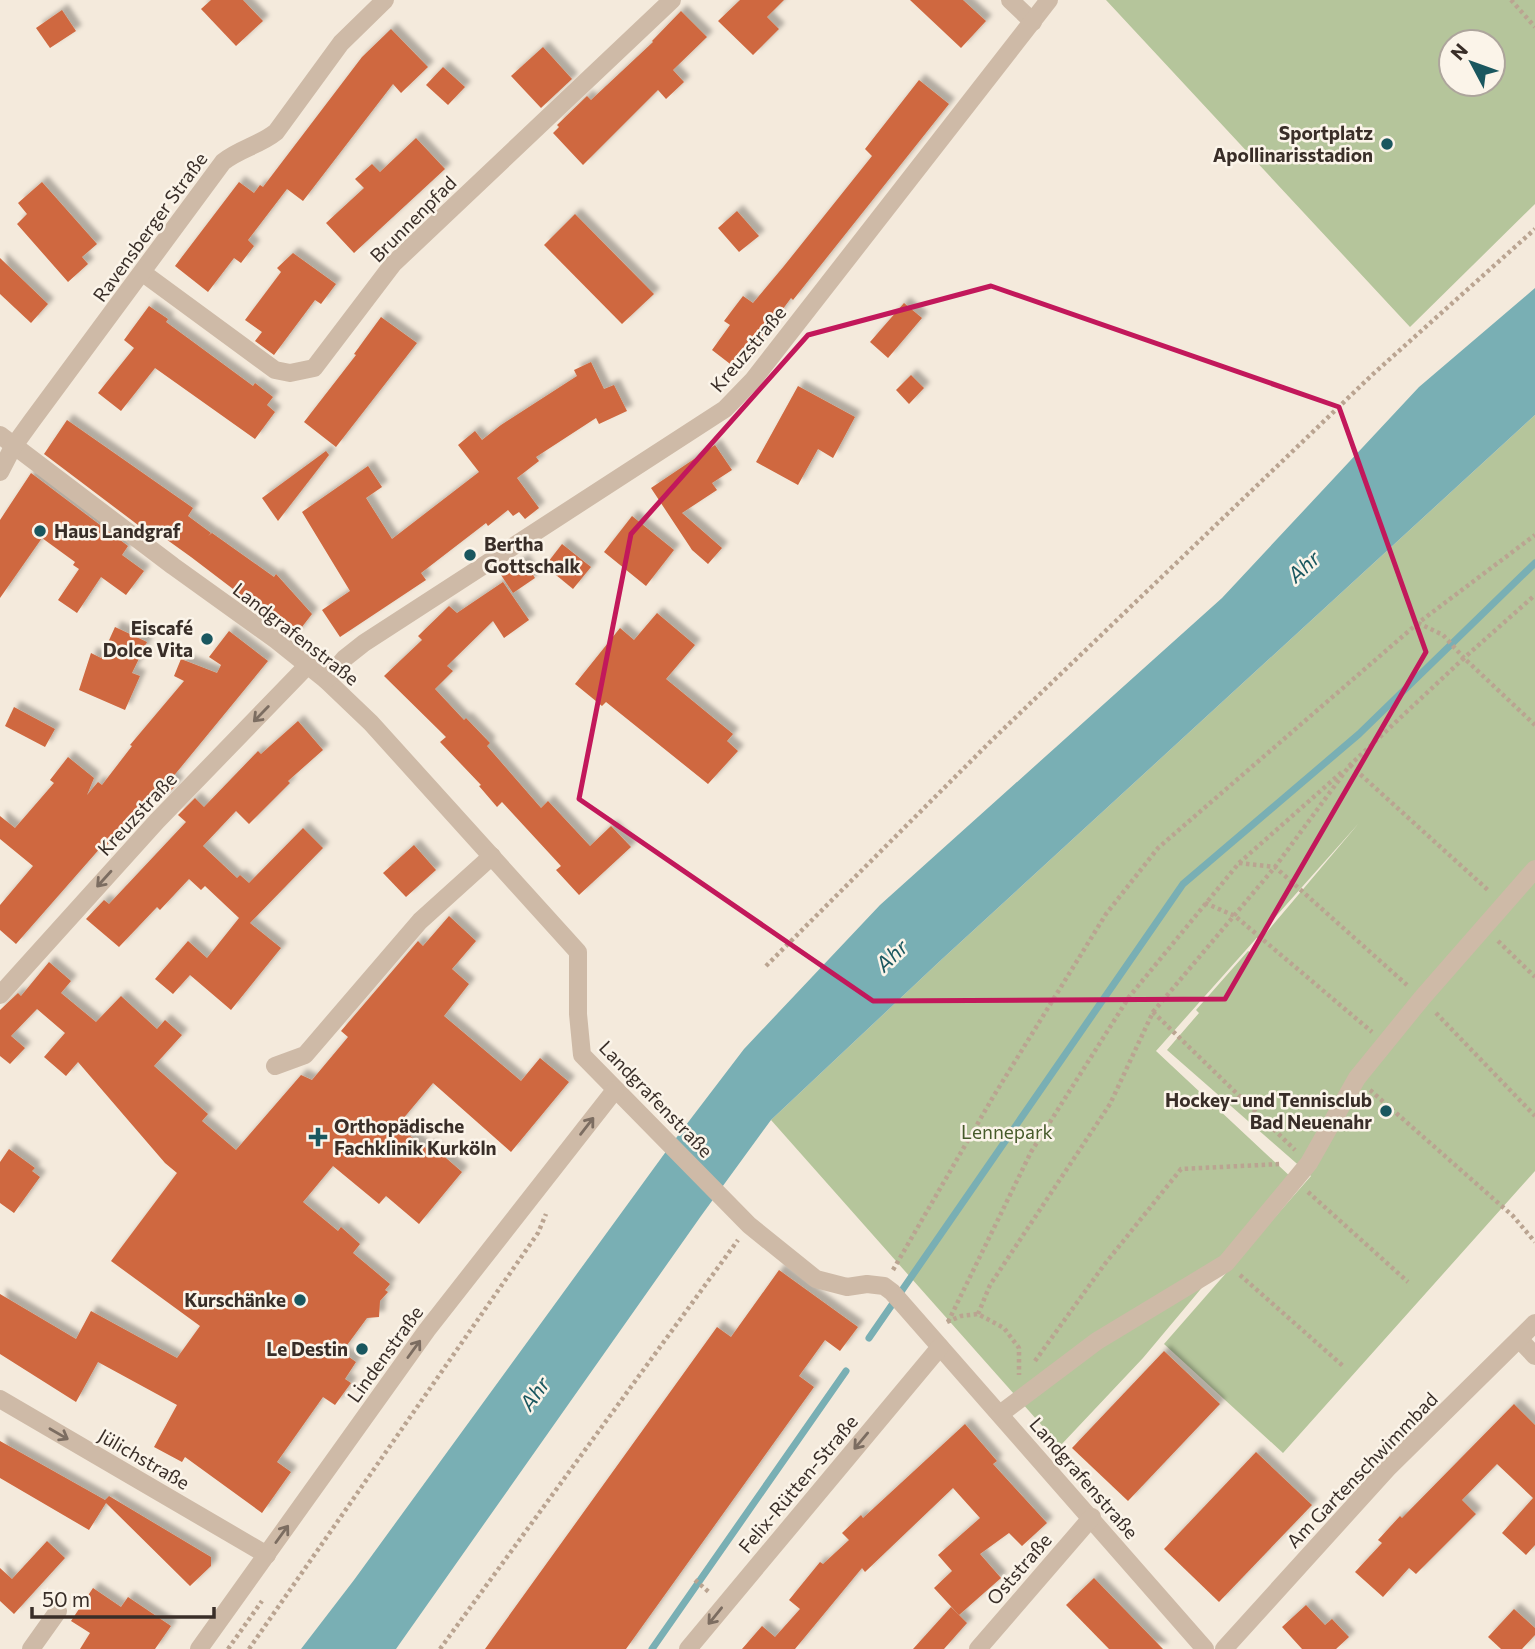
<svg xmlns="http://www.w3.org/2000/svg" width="1535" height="1649" font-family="Commissioner,sans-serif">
  <defs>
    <filter id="shadow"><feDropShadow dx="6" dy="-6" stdDeviation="2" flood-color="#0004"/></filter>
  </defs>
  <rect width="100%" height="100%" fill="#f4eadc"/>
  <!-- green -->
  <g fill="#b5c59b" fill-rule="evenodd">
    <path d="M1106,0H1535V204L1410,327ZM1451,42H1493V84H1451Z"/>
    <polygon points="1535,415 1535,1171 1283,1453 1164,1344 1311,1176 1167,1050 1199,1013 1196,1010 1248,951 1250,952 1359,823 1156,1051 1293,1179 1143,1358 1060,1446 771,1120 940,961"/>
  </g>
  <!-- water -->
  <polygon fill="#79afb4" points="1535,288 1535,415 940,961 771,1120 701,1216 396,1649 301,1649 354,1580 670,1146 744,1049 880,905 1222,598 1419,387"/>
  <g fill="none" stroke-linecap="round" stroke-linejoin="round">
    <!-- stream -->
    <g stroke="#79afb4" stroke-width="7">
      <polyline points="869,1338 1183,884 1359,734 1535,563"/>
      <polyline points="652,1649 846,1371"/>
    </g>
  </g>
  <!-- building -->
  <g fill="#cf683f" filter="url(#shadow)">
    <polygon points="211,0 243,0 263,21 236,46 201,9"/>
    <polygon points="740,0 784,0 767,17 779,29 753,55 718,21"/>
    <polygon points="910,0 963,0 986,21 961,48"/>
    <polygon points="62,10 76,31 50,48 36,28"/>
    <polygon points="681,11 707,37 673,70 684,82 666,99 658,90 583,165 553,133 559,127 557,125 587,96 591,100 653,42 652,41"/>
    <polygon points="391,29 428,67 401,93 393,84 303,201 287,189 248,240 254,246 241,263 234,258 208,292 175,266 239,182 254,193 260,185 263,187 362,57"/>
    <polygon points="543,47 572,79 541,108 511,76"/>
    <polygon points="443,67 465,87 448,105 426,85"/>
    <polygon points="919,80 949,104 793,300 791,298 738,370 712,350 730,325 724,321 743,296 753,303 784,266 872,156 865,149"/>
    <polygon points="416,138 445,169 354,253 326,223 364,188 355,179 372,164 380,172"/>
    <polygon points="42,182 97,244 82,257 88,264 68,282 17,224 27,214 18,203"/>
    <polygon points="737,211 759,236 739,252 718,228"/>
    <polygon points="575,214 654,294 622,324 544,245"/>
    <polygon points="293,253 336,284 321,304 315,300 274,355 255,341 262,332 245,320 281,272 277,268"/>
    <polygon points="0,258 48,304 31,323 0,294"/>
    <polygon points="904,303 922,318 888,358 870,342"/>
    <polygon points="149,306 168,319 166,322 253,386 255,383 273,397 267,405 275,412 255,439 155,368 121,411 98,393 134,348 124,340"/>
    <polygon points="381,317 417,343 336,447 304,422 356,355 354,354"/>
    <polygon points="591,362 604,389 614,385 627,411 599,424 596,418 536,457 539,461 517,478 539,508 525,519 519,512 513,516 508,510 488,526 486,523 421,573 426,580 340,637 322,610 350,591 302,512 368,466 382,487 366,498 392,539 479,472 458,445 475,431 482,440 501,425 577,376 574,370"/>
    <polygon points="911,375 924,388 909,404 896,390"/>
    <polygon points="798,386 855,417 833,458 818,449 798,485 756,462"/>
    <polygon points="67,420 193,508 188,516 211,533 208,536 212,533 274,577 276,574 312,614 295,636 191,557 145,524 142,528 44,454"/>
    <polygon points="715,445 732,470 712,483 717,490 682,513 722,548 708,564 692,550 651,488"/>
    <polygon points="326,451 329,455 278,521 262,498"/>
    <polygon points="31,473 128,546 122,555 144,571 126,595 101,577 77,613 58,600 79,569 73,565 75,562 42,538 0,598 0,520"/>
    <polygon points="632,516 674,550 646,586 604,552"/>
    <polygon points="562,544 591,567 573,589 545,566"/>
    <polygon points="523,560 535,578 513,593 501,575"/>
    <polygon points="503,582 529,620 504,638 493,621 447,666 453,671 435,689 464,720 466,718 490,743 487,746 541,808 548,801 590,846 611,826 631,847 579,895 556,870 561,866 502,802 497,807 479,786 481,785 440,742 446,737 384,676 422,640 418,636 449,606 457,613"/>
    <polygon points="657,613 695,645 666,679 733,734 727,741 738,751 708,784 606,702 602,706 575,684 620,628 634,640"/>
    <polygon points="115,627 147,642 132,673 140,676 125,710 79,690 91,653 101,658"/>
    <polygon points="229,631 268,661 172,778 178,783 162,800 154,793 141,806 139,805 105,848 102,846 16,944 0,930 0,905 33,866 0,839 0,816 15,828 54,783 50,780 68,757 94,778 87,795 98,782 102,785 132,746 130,745 184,681 174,676 181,659 217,673 221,665 209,657"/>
    <polygon points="14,707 55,729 45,747 5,726"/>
    <polygon points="298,721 323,750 288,781 290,783 249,824 236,811 203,846 237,878 240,875 249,883 303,828 323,848 250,923 281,948 231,1010 190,975 173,994 155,979 188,941 207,958 239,918 205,886 201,890 189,879 160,910 157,907 119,947 86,919 104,900 109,904 186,822 178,815 195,798 204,807 258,751 261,754"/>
    <polygon points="414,845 436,870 406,897 383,873"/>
    <polygon points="449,916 476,941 452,969 469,984 444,1016 521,1081 540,1058 569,1082 511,1152 433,1083 397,1126 426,1148 430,1144 462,1172 419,1224 386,1196 379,1204 333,1166 303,1202 338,1231 341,1227 360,1244 353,1253 390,1284 385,1290 388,1292 380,1301 379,1317 367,1318 342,1352 356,1362 345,1379 351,1383 335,1405 323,1397 277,1462 291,1472 262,1513 185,1457 182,1462 154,1447 177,1405 98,1362 76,1402 0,1354 0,1294 76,1339 91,1311 177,1358 200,1326 111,1261 177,1173 165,1163 78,1062 66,1076 44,1057 65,1033 37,1009 11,1036 25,1048 10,1064 0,1056 0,1010 18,993 21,996 49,962 71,981 61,993 96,1022 121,996 157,1029 165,1020 182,1035 154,1066 208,1114 202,1121 236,1150 301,1075 312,1080 348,1037 341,1031 418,941 423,946"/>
    <polygon points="9,1149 35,1168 32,1171 40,1177 14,1213 0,1203 0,1162"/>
    <polygon points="779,1270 858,1327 840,1351 825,1340 799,1376 814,1387 626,1649 485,1649 717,1327 731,1337"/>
    <polygon points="1164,1351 1220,1404 1128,1501 1072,1448"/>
    <polygon points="1514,1404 1535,1425 1535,1545 1526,1555 1502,1533 1533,1498 1497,1464 1462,1500 1476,1514 1416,1574 1409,1568 1383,1597 1355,1572 1382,1543 1378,1540 1400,1516 1402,1518"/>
    <polygon points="965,1424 997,1461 993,1464 1047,1523 1022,1546 1009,1533 980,1554 1001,1578 959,1615 934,1588 952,1571 938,1555 980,1518 953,1488 865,1572 862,1568 795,1649 742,1649 762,1626 775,1637 800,1609 789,1600 820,1562 823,1564 849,1540 842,1533 861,1515 863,1518"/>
    <polygon points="0,1441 105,1500 109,1496 211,1557 211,1566 190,1586 106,1503 89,1530 0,1478"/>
    <polygon points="1256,1452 1312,1505 1219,1602 1164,1549"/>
    <polygon points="47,1541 65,1558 14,1614 0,1601 0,1568 12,1579"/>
    <polygon points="1094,1578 1163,1649 1109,1649 1066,1605"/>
    <polygon points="93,1588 121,1607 128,1597 171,1626 155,1649 80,1649 90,1633 71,1621"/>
    <polygon points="1306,1605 1325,1625 1332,1619 1349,1637 1336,1649 1302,1649 1282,1627"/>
    <polygon points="951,1607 967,1623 944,1649 913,1649"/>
    <polygon points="1514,1609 1535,1628 1535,1635 1522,1649 1501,1649 1488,1637"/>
  </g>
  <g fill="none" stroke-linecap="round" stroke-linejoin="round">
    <!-- path -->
    <g stroke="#baa491" stroke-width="4.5" stroke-dasharray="3.5 3.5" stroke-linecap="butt">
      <polyline points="1511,0 1535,27"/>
      <polyline points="1418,623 1443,635 1464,658 1535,595"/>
      <polyline points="1350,765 1489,891"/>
      <polyline points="1239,863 1275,867 1407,985"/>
      <polyline points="1205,903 1235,916 1372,1032"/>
      <polyline points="1498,941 1535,977"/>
      <polyline points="766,966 992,740 1372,375 1535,229"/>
      <polyline points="1153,1012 1295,1150"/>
      <polyline points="1436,1013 1535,1116"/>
      <polyline points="1370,1090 1513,1216 1535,1242"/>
      <polyline points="1308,1192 1408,1282"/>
      <polyline points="893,1270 993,1097 1106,914 1158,848 1418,623 1535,535"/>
      <polyline points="1240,1275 1343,1366"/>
      <polyline points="978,1314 990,1285 1110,1104 1153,1012 1275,867 1350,765 1464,658 1535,725"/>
      <polyline points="947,1322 961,1316 978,1314 1004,1328 1019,1348 1019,1375"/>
      <polyline points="948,1322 1031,1152 1129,997 1239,863 1343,771"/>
      <polyline points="1035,1361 1104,1265 1181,1169 1281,1164"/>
      <polyline points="695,1580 710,1593"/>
      <polyline points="228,1649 262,1601"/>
      <polyline points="249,1649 538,1233 546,1214"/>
      <polyline points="440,1649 738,1240"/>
    </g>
    <!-- minor -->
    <g stroke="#cebaa7" stroke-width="18">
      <polyline points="1010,0 1033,22"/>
      <polyline points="143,273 275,370 290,373 314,368 393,264 672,0"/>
      <polyline points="0,435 173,566 276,640 326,680 371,723 578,952 578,1014 582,1055 749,1225 816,1279 847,1287 867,1284 884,1286 892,1292 1205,1649"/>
      <path d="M0,472L13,447L31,422L223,162C239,149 260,145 276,132L341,43L385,0"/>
      <polyline points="326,680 345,658 364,643 725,409 753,380 1049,0"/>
      <polyline points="0,995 157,821 308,665"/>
      <polyline points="275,1066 305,1055 420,921 492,856"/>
      <polyline points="1519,1339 1535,1356"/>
      <polyline points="0,1399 267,1555"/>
      <polyline points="1000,1414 1097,1341 1226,1263 1309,1163 1357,1078 1422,998 1535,869"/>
      <polyline points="31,1649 58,1611"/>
      <polyline points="199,1649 427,1330 615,1090"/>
      <polyline points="688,1649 940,1347"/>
      <polyline points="978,1649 1092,1517"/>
      <polyline points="1224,1649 1389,1467 1535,1323"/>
    </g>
  </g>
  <!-- one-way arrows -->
  <defs><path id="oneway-shaft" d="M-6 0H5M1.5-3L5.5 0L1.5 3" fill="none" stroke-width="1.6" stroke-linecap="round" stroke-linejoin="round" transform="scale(1.75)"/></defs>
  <g stroke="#7c6d61">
    <use href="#oneway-shaft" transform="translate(261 714) rotate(134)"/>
    <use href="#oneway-shaft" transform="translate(104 879) rotate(132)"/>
    <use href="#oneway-shaft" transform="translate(587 1126) rotate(-52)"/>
    <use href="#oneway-shaft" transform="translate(414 1349) rotate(-54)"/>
    <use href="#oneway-shaft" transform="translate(59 1434) rotate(30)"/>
    <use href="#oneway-shaft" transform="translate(861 1441) rotate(130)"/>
    <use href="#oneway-shaft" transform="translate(282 1534) rotate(-54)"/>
    <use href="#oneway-shaft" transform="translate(715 1616) rotate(129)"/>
  </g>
  <!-- marked area -->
  <path fill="none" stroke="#c2185b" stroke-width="5" stroke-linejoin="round" d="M991,286L1339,407L1426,652L1225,999L873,1001L579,799L631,534L808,335Z"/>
  <!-- markers -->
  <g fill="#1a575f" stroke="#fbf4e9" stroke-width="2.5">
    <circle cx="1387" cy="144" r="7"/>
    <circle cx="40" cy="531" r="7"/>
    <circle cx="470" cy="555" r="7"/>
    <circle cx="207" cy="639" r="7"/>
    <circle cx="1386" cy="1111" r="7"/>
    <path d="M314.5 1126.5h7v7h7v7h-7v7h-7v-7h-7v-7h7z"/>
    <circle cx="300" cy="1300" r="7"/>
    <circle cx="362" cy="1349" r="7"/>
  </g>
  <g text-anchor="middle" stroke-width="5" stroke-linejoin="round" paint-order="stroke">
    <!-- poi labels -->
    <g font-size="19" font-weight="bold" fill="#392e28" stroke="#fbf4e9" text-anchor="end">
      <text x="1373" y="140">Sportplatz<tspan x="1373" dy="22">Apollinarisstadion</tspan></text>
      <text x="54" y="538" text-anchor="start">Haus Landgraf</text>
      <text x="484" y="551" text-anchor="start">Bertha<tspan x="484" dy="22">Gottschalk</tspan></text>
      <text x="193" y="635">Eiscafé<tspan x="193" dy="22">Dolce Vita</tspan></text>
      <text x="1372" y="1107">Hockey- und Tennisclub<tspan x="1372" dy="22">Bad Neuenahr</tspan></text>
      <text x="334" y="1133" text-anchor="start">Orthopädische<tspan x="334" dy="22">Fachklinik Kurköln</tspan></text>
      <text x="286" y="1307">Kurschänke</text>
      <text x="348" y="1356">Le Destin</text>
    </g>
    <!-- street labels -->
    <g font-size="19" fill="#392e28" stroke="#fbf4e9">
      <text transform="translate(413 219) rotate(-45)" y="7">Brunnenpfad</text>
      <text transform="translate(150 227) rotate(-54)" y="7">Ravensberger Straße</text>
      <text transform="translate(748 349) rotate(-50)" y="7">Kreuzstraße</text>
      <text transform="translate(296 634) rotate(38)" y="7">Landgrafenstraße</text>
      <text transform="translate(137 814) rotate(-47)" y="7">Kreuzstraße</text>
      <text transform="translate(656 1099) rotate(46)" y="7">Landgrafenstraße</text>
      <text transform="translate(385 1354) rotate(-54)" y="7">Lindenstraße</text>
      <text transform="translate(144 1459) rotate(30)" y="7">Jülichstraße</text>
      <text transform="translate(1362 1470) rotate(-46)" y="7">Am Gartenschwimmbad</text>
      <text transform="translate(1084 1478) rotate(49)" y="7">Landgrafenstraße</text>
      <text transform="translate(798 1484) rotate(-50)" y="7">Felix-Rütten-Straße</text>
      <text transform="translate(1019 1569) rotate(-49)" y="7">Oststraße</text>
    </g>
    <!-- park labels -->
    <g font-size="19" fill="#465a2a" stroke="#fbf4e9">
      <text x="1007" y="1139">Lennepark</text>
    </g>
    <!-- water labels -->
    <g font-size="21" font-style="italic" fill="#1a575f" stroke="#fbf4e9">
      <text transform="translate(1304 567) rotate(-43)" y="7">Ahr</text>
      <text transform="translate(892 956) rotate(-44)" y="7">Ahr</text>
      <text transform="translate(535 1394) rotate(-54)" y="7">Ahr</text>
    </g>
  </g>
  <!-- north arrow -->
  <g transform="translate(1472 63) rotate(311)"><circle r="33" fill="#fbf4e9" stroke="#ada59c" stroke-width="2"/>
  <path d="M0-5L12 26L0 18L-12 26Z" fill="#1a575f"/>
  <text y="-10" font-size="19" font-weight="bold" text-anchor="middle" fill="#392e28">N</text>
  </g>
  <!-- scale -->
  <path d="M32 1607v10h182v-10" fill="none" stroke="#392e28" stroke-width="3.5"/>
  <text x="42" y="1607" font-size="21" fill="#392e28" stroke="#fbf4e9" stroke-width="5" paint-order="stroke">50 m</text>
</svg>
